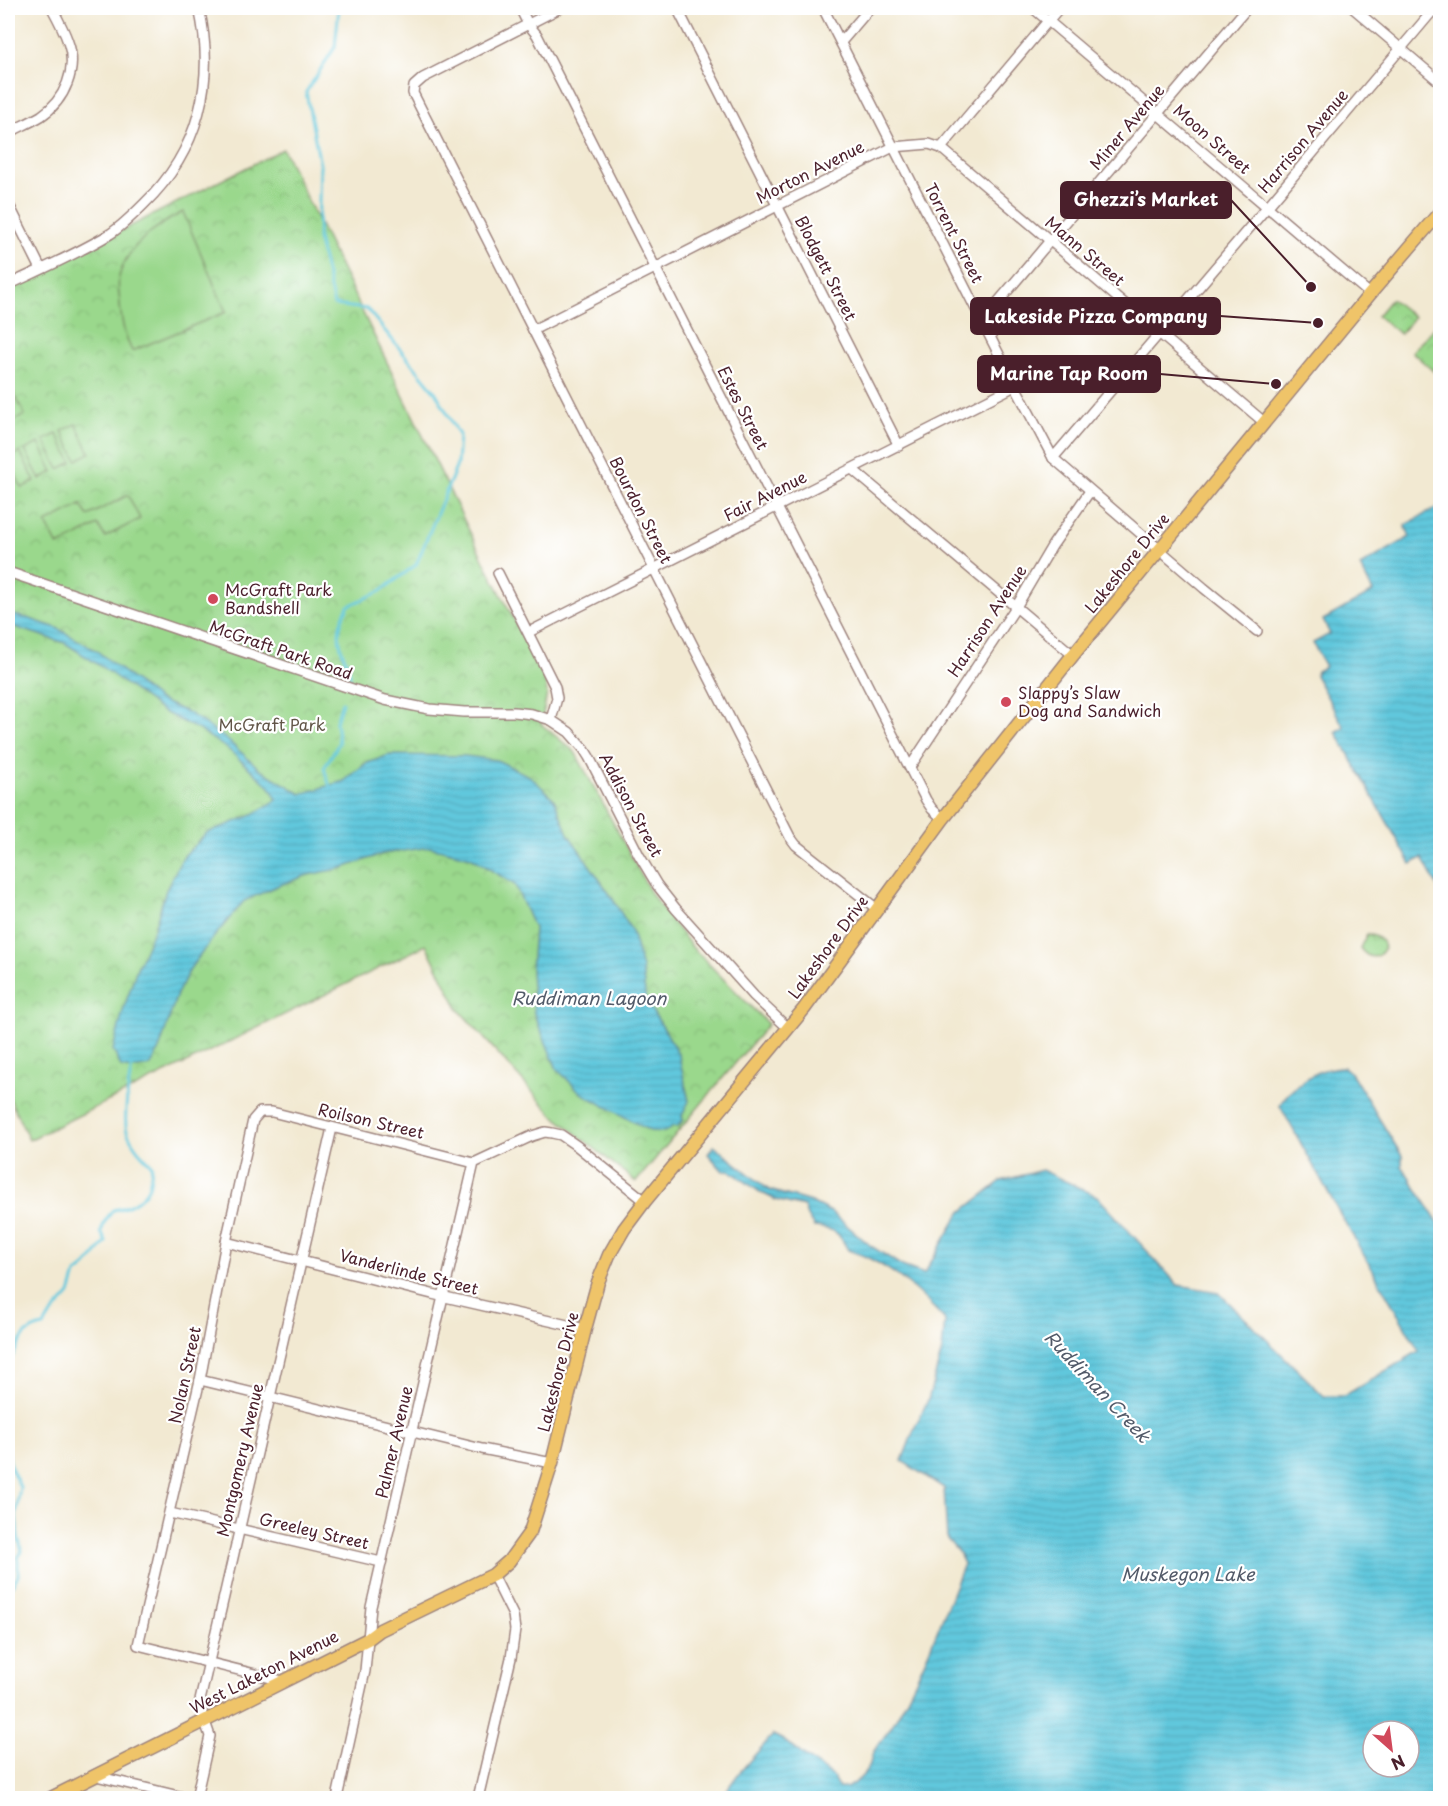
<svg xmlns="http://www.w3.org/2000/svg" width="1448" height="1806" font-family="'Playpen Sans',sans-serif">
  <defs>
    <pattern id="grass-tufts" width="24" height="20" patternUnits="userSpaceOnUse" patternTransform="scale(1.5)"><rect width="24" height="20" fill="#9ad88c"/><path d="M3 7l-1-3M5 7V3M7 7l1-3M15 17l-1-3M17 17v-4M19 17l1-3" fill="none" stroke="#86b979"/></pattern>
    <pattern id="park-crowns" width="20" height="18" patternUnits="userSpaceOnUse" patternTransform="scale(1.5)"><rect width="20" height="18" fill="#9ad88c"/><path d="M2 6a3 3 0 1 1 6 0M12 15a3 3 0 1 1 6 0" fill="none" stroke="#86b979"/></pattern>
    <pattern id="water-rules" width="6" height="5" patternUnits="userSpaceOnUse" patternTransform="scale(1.5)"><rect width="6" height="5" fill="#61c8dd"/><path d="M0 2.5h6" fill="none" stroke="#56abbe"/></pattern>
  </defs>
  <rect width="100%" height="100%" fill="#fff"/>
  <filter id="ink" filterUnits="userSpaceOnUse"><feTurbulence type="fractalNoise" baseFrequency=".0167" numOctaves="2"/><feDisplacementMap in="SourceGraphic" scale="12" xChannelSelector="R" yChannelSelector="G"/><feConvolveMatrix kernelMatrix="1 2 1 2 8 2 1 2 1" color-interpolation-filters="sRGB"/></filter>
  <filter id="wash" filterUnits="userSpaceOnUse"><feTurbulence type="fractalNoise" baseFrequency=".008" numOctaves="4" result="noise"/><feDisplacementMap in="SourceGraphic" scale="24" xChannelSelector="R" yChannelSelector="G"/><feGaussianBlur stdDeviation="1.35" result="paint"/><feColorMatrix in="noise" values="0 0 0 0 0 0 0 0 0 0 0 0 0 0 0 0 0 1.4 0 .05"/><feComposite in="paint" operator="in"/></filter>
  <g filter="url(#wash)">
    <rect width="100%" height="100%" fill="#f2e9d2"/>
    <!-- grass -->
    <path fill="url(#grass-tufts)" stroke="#727c5c" stroke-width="1.5" d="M1367,934C1376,936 1384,939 1384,949C1377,961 1367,958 1360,948Z"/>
    <!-- park -->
    <g fill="url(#park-crowns)" stroke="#727c5c" stroke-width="1.5">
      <polygon points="283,149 483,559 545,680 547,694 541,724 575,752 652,895 692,947 768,1024 636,1182 553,1115 459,1010 426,945 29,1140 8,1095 8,288"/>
      <polygon points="1391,299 1414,317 1400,334 1377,316"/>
      <polygon points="1440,321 1440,377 1412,352"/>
    </g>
    <!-- pitch -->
    <g fill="#9ad88c" stroke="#727c5c" stroke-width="1.5">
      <path d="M183,212L226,312L132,351C124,336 122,322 120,306C120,297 117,286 119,277C127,245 156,226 183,212Z"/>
      <polygon points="10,386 25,415 12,422 8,414 8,388"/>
      <polygon points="76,424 90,453 77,460 62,431"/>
      <polygon points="57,434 72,462 59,469 44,440"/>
      <polygon points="39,443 53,472 40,479 25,450"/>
      <polygon points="20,452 35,481 22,488 8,460 8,459"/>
      <polygon points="128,495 140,519 105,537 98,525 58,546 46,523 81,505 88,516"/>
    </g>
    <!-- water -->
    <g fill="url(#water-rules)" stroke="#567484" stroke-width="1.5" fill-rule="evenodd">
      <polygon points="1440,506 1440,891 1422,858 1411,864 1336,732 1344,727 1315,675 1317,671 1325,667 1313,643 1330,634 1323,620 1373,592 1360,566 1410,537 1405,525"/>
      <polygon points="8,614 27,618 57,628 97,651 159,700 189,713 225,738 261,770 301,794 344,781 365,764 389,755 465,756 497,760 531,777 554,799 568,834 611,896 632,931 642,968 646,1001 666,1032 679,1056 689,1101 682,1116 683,1120 677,1127 672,1126 670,1129 664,1132 650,1131 581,1093 557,1069 534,1014 531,971 534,928 515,885 471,857 430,847 382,854 343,868 308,875 277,886 244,901 213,938 192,966 177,994 160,1047 151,1066 131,1069 121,1067 113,1050 123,1011 137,968 154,929 166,890 183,857 207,833 250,816 277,800 270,787 229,750 199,730 162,711 102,667 65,643 8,625"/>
      <path d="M1340,1067H1344L1352,1074L1402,1156V1166L1440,1225V1798H722C735,1775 755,1755 773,1735L783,1740L834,1778L836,1784L839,1788C850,1790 866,1775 870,1764C871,1760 871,1756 874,1751C881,1740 891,1729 897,1717C924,1669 943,1616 964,1564L959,1553L947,1539L944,1488L902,1461L915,1427L928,1400L942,1351L945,1320C918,1290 887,1262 848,1250C838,1231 835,1229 814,1227L807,1216L804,1207L776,1200L760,1192L729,1170L723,1171L708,1154L714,1146L769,1190L811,1202L831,1212L871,1246L902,1266L924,1274L960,1213L1001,1181L1042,1170L1097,1196L1178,1285L1218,1292L1324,1396H1344L1419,1351L1343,1219L1280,1106C1282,1096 1306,1078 1316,1073C1323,1070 1332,1068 1340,1067ZM1373,1731H1409V1767H1373Z"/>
    </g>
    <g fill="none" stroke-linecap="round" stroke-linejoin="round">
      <!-- stream -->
      <g stroke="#61c8dd" stroke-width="3">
        <path d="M339,8L335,47L306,92L320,165L318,239L334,305L367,309L436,393L459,435L457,465L416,565L379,592L348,606C339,625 336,633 343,654C346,662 350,668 350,677"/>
        <polyline points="330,787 324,768 339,743 336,722 342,702"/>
        <path d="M8,1364C19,1348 19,1330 44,1326L50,1316L70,1294L76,1274L86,1266L106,1242L101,1232L105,1221L113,1210C127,1208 143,1201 149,1186C151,1180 151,1172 152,1165C142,1155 132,1145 127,1131C123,1118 129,1080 132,1066"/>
        <polyline points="8,1452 11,1468 20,1487 16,1515 18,1537 22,1551 18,1558 18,1576 8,1591"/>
        <polyline points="8,1599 10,1619 8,1622"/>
        <polyline points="8,1746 9,1747 9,1776"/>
      </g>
    </g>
  </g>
  <g filter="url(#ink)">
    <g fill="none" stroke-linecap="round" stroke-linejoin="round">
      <!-- minor casing -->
      <g stroke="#9e847e" stroke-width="12">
        <g id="minor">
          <polyline points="520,8 528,24 537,35 926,800 932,809 943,819"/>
          <polyline points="560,8 423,78 414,86 413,93 790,837 796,845 877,909"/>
          <polyline points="677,8 899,446"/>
          <polyline points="823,8 1015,386 1053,458 1204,588 1257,631"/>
          <polyline points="1033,8 1370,294"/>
          <polyline points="1353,8 1440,82"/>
          <polyline points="841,42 870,8"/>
          <path d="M8,133C19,127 31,122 41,116C65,100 78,69 68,42C64,30 58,19 52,8"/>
          <polyline points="941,148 1265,423"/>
          <polyline points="8,203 41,269"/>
          <path d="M8,285C42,269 77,254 110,234C122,226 133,215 144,204C199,151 216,81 199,8"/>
          <polyline points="982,321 1247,8"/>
          <polyline points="533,330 893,147 929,144 941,148 1059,8"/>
          <polyline points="1053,458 1268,206 1435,8"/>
          <polyline points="852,469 1073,655"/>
          <polyline points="8,572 385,700 429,709 464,712 514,712 532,714 551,720 569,732 584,749 589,757 639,855 657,885 676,909 754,996 788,1028"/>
          <polyline points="498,573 555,687 557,698 551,720"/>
          <polyline points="529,632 1015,386"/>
          <polyline points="910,767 1016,607 1052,546 1090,491"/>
          <polyline points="226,1242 432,1294 585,1329"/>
          <polyline points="200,1380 482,1449 552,1463"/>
          <polyline points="170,1513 381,1562"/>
          <polyline points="283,1681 138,1645 200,1380 226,1242 253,1120 260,1112 272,1112 474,1163"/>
          <polyline points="96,1776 187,1798"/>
          <polyline points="196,1798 210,1736 199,1705 332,1128"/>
          <polyline points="337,1798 365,1671 371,1607 474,1163 532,1136 545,1132 552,1133 561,1135 577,1146 645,1201"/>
          <polyline points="478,1798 511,1658 515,1630 513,1615 493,1575"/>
        </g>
      </g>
      <!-- major casing -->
      <g stroke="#9e847e" stroke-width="15">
        <polyline id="major" points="51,1798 368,1639 380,1630 493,1575 509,1561 530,1532 552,1463 585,1329 598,1282 609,1255 624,1229 645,1201 804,1009 943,819 1073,655 1370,294 1440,212"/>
      </g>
      <!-- minor -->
      <use href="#minor" stroke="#fff" stroke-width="9"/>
      <!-- major -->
      <use href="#major" stroke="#efc469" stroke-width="12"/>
    </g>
  </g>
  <!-- markers -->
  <g fill="#d1495b" stroke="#fff" stroke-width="2">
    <circle cx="213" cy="599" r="6"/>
    <circle cx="1006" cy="702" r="6"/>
  </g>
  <g text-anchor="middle" stroke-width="4.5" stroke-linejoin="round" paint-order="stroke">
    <!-- street labels -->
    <g font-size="16" fill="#4a1f2b" stroke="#fff">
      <text transform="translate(1127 127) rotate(-50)" y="6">Miner Avenue</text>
      <text transform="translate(1212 139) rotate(41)" y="6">Moon Street</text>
      <text transform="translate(1303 141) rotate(-50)" y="6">Harrison Avenue</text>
      <text transform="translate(810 172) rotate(-27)" y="6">Morton Avenue</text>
      <text transform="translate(954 233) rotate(63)" y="6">Torrent Street</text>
      <text transform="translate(1085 251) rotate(40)" y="6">Mann Street</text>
      <text transform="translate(826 268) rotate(63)" y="6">Blodgett Street</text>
      <text transform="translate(743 408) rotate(63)" y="6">Estes Street</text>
      <text transform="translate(765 496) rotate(-27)" y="6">Fair Avenue</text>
      <text transform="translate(641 510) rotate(63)" y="6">Bourdon Street</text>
      <text transform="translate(1127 563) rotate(-51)" y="6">Lakeshore Drive</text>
      <text transform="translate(987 621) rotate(-57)" y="6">Harrison Avenue</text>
      <text transform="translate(281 650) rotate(19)" y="6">McGraft Park Road</text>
      <text transform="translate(631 805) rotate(62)" y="6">Addison Street</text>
      <text transform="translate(828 947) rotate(-54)" y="6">Lakeshore Drive</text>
      <text transform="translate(371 1121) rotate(13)" y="6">Roilson Street</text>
      <text transform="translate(409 1272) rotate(14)" y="6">Vanderlinde Street</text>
      <text transform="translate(558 1372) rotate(-76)" y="6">Lakeshore Drive</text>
      <text transform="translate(185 1375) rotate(-78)" y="6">Nolan Street</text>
      <text transform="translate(394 1442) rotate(-77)" y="6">Palmer Avenue</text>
      <text transform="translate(240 1460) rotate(-77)" y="6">Montgomery Avenue</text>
      <text transform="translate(314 1531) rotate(13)" y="6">Greeley Street</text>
      <text transform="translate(264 1672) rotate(-27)" y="6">West Laketon Avenue</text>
    </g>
    <!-- poi labels -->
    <g font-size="16" fill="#4a1f2b" stroke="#fff" text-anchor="start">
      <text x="225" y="596">McGraft Park<tspan x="225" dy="18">Bandshell</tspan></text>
      <text x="1018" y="699">Slappy’s Slaw<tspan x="1018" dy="18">Dog and Sandwich</tspan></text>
    </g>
    <!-- park labels -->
    <g font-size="16" fill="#625648" stroke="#fff">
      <text x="272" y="731">McGraft Park</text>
    </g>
    <!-- water labels -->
    <g font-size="18" font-style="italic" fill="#525a69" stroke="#fff">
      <text x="589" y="1005">Ruddiman Lagoon</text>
      <text transform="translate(1097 1387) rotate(47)" y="6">Ruddiman Creek</text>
      <text x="1188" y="1581">Muskegon Lake</text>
    </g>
  </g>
  <!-- callouts -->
  <path fill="none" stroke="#4a1f2b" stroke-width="2" d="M1311 287L1231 200M1318 323L1220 316M1276 384L1160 374"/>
  <g fill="#4a1f2b" stroke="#fff" stroke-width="2">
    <circle cx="1311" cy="287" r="6"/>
    <circle cx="1318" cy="323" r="6"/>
    <circle cx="1276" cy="384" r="6"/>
  </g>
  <g fill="#4a1f2b" stroke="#4a1f2b" stroke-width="2">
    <rect x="1061" y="182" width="170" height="36" rx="6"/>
    <rect x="971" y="298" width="249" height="36" rx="6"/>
    <rect x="978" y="356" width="182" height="36" rx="6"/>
  </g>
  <g font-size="18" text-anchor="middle" font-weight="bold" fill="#fff">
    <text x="1146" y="206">Ghezzi’s Market</text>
    <text x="1096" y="323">Lakeside Pizza Company</text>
    <text x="1069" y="380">Marine Tap Room</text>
  </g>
  <!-- margin -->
  <rect width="1448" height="1806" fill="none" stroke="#fff" stroke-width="30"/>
  <!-- north arrow -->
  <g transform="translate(1391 1749) rotate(152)"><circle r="28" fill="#ffffff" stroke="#b7a5aa" stroke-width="1.5"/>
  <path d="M0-4.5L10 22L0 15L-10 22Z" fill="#d1495b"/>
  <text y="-9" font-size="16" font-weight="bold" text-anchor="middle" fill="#4a1f2b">N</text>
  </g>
</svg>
